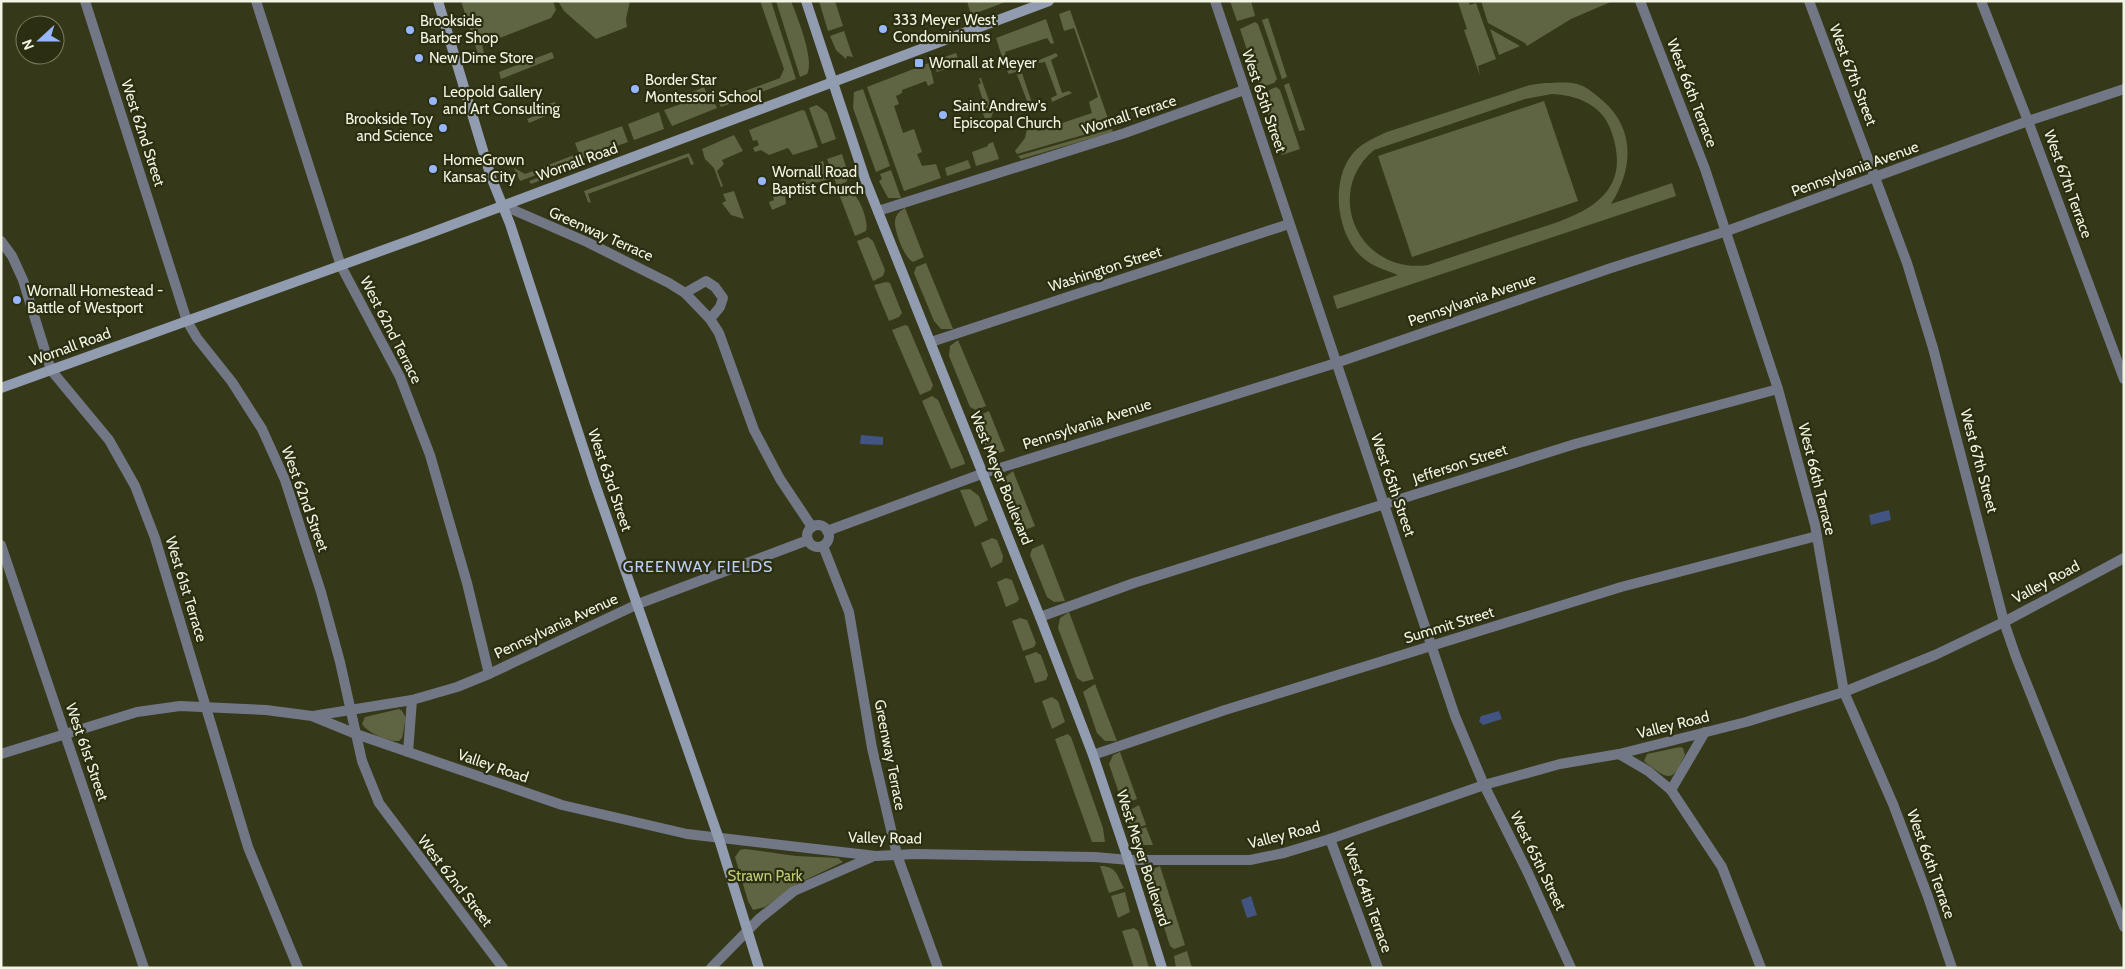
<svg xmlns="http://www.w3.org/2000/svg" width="2125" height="969" font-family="Cabin,sans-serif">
  <rect width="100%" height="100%" fill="#35391a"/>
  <!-- green -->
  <g fill="#5f6443" fill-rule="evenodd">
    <polygon points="461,1 553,1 556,10 551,18 482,45 484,53 479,57"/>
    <polygon points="558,1 630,1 626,19 627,27 596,39 564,11"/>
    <polygon points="760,1 771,1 796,79 721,107 718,101 780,78 784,69"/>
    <path d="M776,1H791C797,16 815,61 807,74L800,77Z"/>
    <polygon points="819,1 835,1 843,26 828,31"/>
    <polygon points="967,1 1008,1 971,15"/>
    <polygon points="1230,1 1251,1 1255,16 1237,21"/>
    <polygon points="1468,1 1470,5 1476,3 1496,59 1478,66 1480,76 1464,30 1467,29 1458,2"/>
    <polygon points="1481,1 1613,1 1571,19 1527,46 1525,43 1488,23"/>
    <polygon points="1070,10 1111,127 1017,154 1015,151 1025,138 1028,124 1034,122 1038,131 1092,113 1089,102 1098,97 1074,28 1064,31 1059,14"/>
    <polygon points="1268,18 1287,77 1282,79 1262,20"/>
    <polygon points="1046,19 1054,43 1051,44 1047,38 1005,52 1006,59 1003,60 996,38"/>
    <polygon points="1255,22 1258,24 1277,79 1274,83 1262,87 1259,86 1240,29"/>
    <polygon points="1490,29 1520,46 1499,55"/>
    <polygon points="844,31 853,57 847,56 846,59 836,50 830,36"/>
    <polygon points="552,52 554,58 501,79 499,72"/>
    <polygon points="956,53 959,62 957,65 937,72 933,61"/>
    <polygon points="1056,53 1058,56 1051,60 1062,93 1069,91 1072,93 1052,102 1051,98 1057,95 1045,62 1039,63 1037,61"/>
    <polygon points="929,63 934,83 928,86 926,81 902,90 902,93 896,96 899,104 894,106 903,133 914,129 922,152 917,154 922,166 936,164 941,178 904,191 867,87"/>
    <polygon points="1026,63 1028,67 1021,70 1032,103 1039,101 1042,104 1025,111 1018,106 1027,101 1016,72 1009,74 1007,71"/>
    <polygon points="979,78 981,78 993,112 989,124 987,125 980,105 984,103 978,85 981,83"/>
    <polygon points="1289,83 1305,130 1299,131 1284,85"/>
    <path d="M1545,83C1556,83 1570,81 1580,85C1587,87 1596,95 1602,100C1636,129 1633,169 1611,204L1672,183L1676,196L1337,309L1333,296L1398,275C1386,270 1373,267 1363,258C1335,234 1329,175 1357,149C1366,141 1376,137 1387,132L1530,85ZM1552,94C1575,95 1601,104 1610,128C1639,203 1571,218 1518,235C1488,245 1458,255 1428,265C1360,275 1322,194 1374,150L1525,99Z"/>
    <path d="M704,87C708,98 714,100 717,108L672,126L664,110L692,100L690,93Z"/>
    <polygon points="1276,87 1280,90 1300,149 1282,155 1261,94"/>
    <polygon points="863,89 890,166 876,172 853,108 854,92"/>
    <polygon points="1544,101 1578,201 1412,257 1378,156"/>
    <polygon points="555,102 557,108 552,110 553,113 529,123 527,119 547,111 545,105"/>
    <polygon points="817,105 827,113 836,139 822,144 809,108"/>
    <polygon points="802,110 805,111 818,147 793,155 788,148 769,155 761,150 755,152 753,148 759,145 757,140 753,141 749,130"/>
    <polygon points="659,112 664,129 634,140 628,124"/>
    <polygon points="622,126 628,142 581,159 575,143"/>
    <polygon points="1112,129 1113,132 1021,159 1018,156"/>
    <polygon points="734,135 743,151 722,160 724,164 717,171 723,186 721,187 714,168 705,159 702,149"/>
    <polygon points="993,142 999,159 976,166 972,152 988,146 988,144"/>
    <polygon points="689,153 694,164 691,165 688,157 588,194 591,203 588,202 584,191"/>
    <polygon points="842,154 849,176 846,182 837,186 827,159"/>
    <polygon points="574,155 576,160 520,181 514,168 525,174"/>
    <polygon points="968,160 971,168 947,176 945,168"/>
    <polygon points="823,161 829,179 796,188 801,184 800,171"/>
    <polygon points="578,163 579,166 531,184 529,181"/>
    <polygon points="891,170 901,198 888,198 879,181 882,179 880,174"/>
    <polygon points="734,191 744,219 731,215 722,203 726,201 723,194"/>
    <path d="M851,191C860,198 869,222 866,231L855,236L839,194Z"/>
    <polygon points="785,195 786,204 772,210 769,202 774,200 773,197"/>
    <path d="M905,208L924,257L913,262C904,258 894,230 895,221C896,214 900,211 905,208Z"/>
    <polygon points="868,237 873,241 885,270 883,276 873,281 857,241"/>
    <polygon points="926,263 953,329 941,329 934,321 914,273 916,267"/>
    <polygon points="886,282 890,283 902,313 899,317 889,321 874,285"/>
    <polygon points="905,325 908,326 933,385 931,390 920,395 892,330"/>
    <polygon points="958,340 986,406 976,410 970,407 949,356 950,346"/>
    <polygon points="932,396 938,400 964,460 965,464 951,469 922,401"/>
    <polygon points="989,411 1005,451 990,456 976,421 978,416"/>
    <polygon points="1013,471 1035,526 1025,530 1018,525 1003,485 1004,478"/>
    <polygon points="970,489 979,496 988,520 975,527 960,490"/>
    <polygon points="992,538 997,540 1003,556 1002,562 991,568 981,543"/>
    <polygon points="1043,544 1065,601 1054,602 1047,597 1030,555 1032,549"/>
    <polygon points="1006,578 1012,580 1019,599 1017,602 1006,607 997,582"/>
    <polygon points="1069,612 1094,679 1083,682 1077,678 1058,628 1060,618"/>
    <polygon points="1020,618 1027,620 1036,643 1034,647 1023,651 1012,621"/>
    <polygon points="1036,652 1041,655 1048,675 1046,680 1035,683 1025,656"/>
    <polygon points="1095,684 1117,741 1105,741 1097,733 1083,692"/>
    <polygon points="1052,697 1058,701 1065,722 1052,729 1042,701"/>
    <path d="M399,709L402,711L406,718L402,738L399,741C388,742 368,733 362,724L365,717Z"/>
    <polygon points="1068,734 1071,737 1103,828 1105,842 1092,842 1055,739"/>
    <path d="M1680,747L1683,748L1685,755C1677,769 1675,784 1657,771C1653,768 1648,765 1644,761L1647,754Z"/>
    <polygon points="1120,752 1137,799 1126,803 1121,799 1109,764 1113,755"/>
    <polygon points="1139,805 1146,825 1131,830 1126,812"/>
    <polygon points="1146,827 1153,845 1137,845 1133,832"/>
    <polygon points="745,849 796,856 838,858 843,862 797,884 765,907 753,910 748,901 735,857 740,850"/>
    <path d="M1100,866C1117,866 1117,876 1124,888L1109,893Z"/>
    <polygon points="1160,866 1185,945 1174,949 1170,946 1148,877 1151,870"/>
    <polygon points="1125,892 1130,912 1118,918 1111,896"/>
    <polygon points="1134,928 1138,931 1149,968 1134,968 1122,931"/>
    <polygon points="1187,951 1192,968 1176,968 1174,956"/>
  </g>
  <!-- water -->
  <g fill="#415482">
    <polygon points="861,435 883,437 883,445 860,444"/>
    <polygon points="1889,510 1891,520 1871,525 1869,515"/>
    <polygon points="1499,711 1502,719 1483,725 1479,721 1481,716"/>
    <polygon points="1251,896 1257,915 1247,918 1241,900"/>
  </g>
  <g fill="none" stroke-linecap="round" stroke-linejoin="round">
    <!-- street -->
    <g stroke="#717785" stroke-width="10">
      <polyline points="85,1 187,321 197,338 232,382 262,429 285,480 321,592 340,662 362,761 379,803 503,968"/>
      <polyline points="256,1 341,266 400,377 430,455 467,583 489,674"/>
      <polyline points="1215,1 1455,716 1484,785 1528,873 1571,968"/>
      <polyline points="1640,1 1705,169 1778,389 1815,525 1844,692 1893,804 1928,897 1952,968"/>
      <polyline points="1809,1 1907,263 1933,348 2004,622 2016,657 2124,927"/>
      <polyline points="1981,1 2028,121 2124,379"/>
      <polyline points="502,205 587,242 669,283 685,293 710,319 719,333 754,430 780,479 812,527"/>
      <polyline points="878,211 1125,133 1244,90"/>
      <polyline points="1,241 12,256 23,280 51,370 109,440 135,486 155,538 248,847 298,968"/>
      <polyline points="685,293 706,281 715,287 723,298 720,307 710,319"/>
      <polyline points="931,342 1289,224"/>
      <circle cx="818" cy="536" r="11"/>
      <polyline points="827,531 984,473 1336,363 1611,268 1727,231 2028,121 2124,89"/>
      <polyline points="1,545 144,968"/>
      <polyline points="823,546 849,612 872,748 897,855 938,968"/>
      <polyline points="1040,617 1134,583 1575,444 1778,389"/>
      <polyline points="313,716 412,700 457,687 489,674 638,604 808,540"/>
      <polyline points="1705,732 1671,790 1722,867 1761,968"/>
      <polyline points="408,752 412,700"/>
      <polyline points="1,754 137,712 180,706 266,710 312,716 356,734 562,805 687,834 876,856 914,854 1095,857 1129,860 1250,860 1284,853 1330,839 1484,785 1560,764 1619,754 1746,722 1844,692 1935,655 2004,622 2124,558"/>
      <polyline points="1619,754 1648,771 1671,790"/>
      <polyline points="1093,755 1225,710 1621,587 1817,536"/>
      <polyline points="1330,839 1378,968"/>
      <polyline points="711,968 759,919 794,891 872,857"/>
    </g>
    <!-- secondary -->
    <g stroke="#929cb1" stroke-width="10">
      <polyline points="438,1 491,177 510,224 594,481 719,839 759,968"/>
      <polyline points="806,1 865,179 1040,617 1093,755 1127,856 1162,968"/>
      <polyline points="1,388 425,235 1049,1"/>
    </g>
  </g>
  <!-- markers -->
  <g fill="#97b6fd" stroke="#2b2e10" stroke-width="2">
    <circle cx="883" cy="29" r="5"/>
    <circle cx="410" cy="30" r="5"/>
    <circle cx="419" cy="58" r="5"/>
    <rect x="914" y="58" width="10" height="10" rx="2.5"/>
    <circle cx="635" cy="89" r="5"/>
    <circle cx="433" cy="101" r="5"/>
    <circle cx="943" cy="115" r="5"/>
    <circle cx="443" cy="128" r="5"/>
    <circle cx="433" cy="169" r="5"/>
    <circle cx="762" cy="181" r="5"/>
    <circle cx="17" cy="300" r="5"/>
  </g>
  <g text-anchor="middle" stroke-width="4.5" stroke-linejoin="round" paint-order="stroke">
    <!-- poi labels -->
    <g font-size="15" fill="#f2f5e3" stroke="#2b2e10" text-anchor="start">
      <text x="893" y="25">333 Meyer West<tspan x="893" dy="17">Condominiums</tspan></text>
      <text x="420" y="26">Brookside<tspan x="420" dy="17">Barber Shop</tspan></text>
      <text x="429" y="63">New Dime Store</text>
      <text x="929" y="68">Wornall at Meyer</text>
      <text x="645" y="85">Border Star<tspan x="645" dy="17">Montessori School</tspan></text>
      <text x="443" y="97">Leopold Gallery<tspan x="443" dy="17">and Art Consulting</tspan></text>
      <text x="953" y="111">Saint Andrew's<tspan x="953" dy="17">Episcopal Church</tspan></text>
      <text x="433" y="124" text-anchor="end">Brookside Toy<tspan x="433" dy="17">and Science</tspan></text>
      <text x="443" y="165">HomeGrown<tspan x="443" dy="17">Kansas City</tspan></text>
      <text x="772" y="177">Wornall Road<tspan x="772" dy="17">Baptist Church</tspan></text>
      <text x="27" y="296">Wornall Homestead -<tspan x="27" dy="17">Battle of Westport</tspan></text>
    </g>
    <!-- street labels -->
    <g font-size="15" fill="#f2f5e3" stroke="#2b2e10">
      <text transform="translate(1853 75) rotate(69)" y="5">West 67th Street</text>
      <text transform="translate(1692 93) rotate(69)" y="5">West 66th Terrace</text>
      <text transform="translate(1264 101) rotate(71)" y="5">West 65th Street</text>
      <text transform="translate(1129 115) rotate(-18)" y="5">Wornall Terrace</text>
      <text transform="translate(143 133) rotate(72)" y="5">West 62nd Street</text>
      <text transform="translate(577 162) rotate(-20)" y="5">Wornall Road</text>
      <text transform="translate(1855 169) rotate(-20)" y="5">Pennsylvania Avenue</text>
      <text transform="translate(2068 184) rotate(70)" y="5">West 67th Terrace</text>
      <text transform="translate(601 234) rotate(24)" y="5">Greenway Terrace</text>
      <text transform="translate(1105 269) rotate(-18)" y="5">Washington Street</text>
      <text transform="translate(1472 300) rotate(-19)" y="5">Pennsylvania Avenue</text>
      <text transform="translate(391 330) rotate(63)" y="5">West 62nd Terrace</text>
      <text transform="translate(70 347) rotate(-20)" y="5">Wornall Road</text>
      <text transform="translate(1087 424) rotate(-18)" y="5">Pennsylvania Avenue</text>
      <text transform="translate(1979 461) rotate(75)" y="5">West 67th Street</text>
      <text transform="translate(1460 464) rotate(-18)" y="5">Jefferson Street</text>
      <text transform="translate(1001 478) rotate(68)" y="5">West Meyer Boulevard</text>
      <text transform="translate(1817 479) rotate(76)" y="5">West 66th Terrace</text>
      <text transform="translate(610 480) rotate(71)" y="5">West 63rd Street</text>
      <text transform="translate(1393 485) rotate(71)" y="5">West 65th Street</text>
      <text transform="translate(305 499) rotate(70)" y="5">West 62nd Street</text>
      <text transform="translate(2046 582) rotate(-28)" y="5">Valley Road</text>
      <text transform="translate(186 589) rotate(73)" y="5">West 61st Terrace</text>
      <text transform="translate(1449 625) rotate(-17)" y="5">Summit Street</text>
      <text transform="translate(556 626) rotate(-25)" y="5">Pennsylvania Avenue</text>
      <text transform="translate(1673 725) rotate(-14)" y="5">Valley Road</text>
      <text transform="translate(87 752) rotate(71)" y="5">West 61st Street</text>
      <text transform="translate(890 755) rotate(79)" y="5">Greenway Terrace</text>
      <text transform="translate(493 766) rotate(19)" y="5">Valley Road</text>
      <text transform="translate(1284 835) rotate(-14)" y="5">Valley Road</text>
      <text transform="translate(885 838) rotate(1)" y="5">Valley Road</text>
      <text transform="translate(1143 858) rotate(72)" y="5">West Meyer Boulevard</text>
      <text transform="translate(1538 861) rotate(64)" y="5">West 65th Street</text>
      <text transform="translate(1931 864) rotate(70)" y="5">West 66th Terrace</text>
      <text transform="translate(455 881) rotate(52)" y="5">West 62nd Street</text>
      <text transform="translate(1368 898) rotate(70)" y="5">West 64th Terrace</text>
    </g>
    <!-- park labels -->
    <g font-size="15" fill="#c1cc77" stroke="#2b2e10">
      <text x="765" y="881">Strawn Park</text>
    </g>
    <!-- neighbourhood labels -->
    <g font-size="16" letter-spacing="1" fill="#bccef7" stroke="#2b2e10">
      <text x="698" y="572">GREENWAY FIELDS</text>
    </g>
  </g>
  <!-- border -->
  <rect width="2125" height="969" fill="none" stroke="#f2f5e3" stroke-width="5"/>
  <!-- north arrow -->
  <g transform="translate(40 40) rotate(249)"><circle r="24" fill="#2b2e10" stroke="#7b7e64"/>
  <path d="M0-4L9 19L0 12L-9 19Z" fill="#97b6fd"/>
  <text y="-8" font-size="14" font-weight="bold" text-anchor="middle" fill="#f2f5e3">N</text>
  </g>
</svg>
